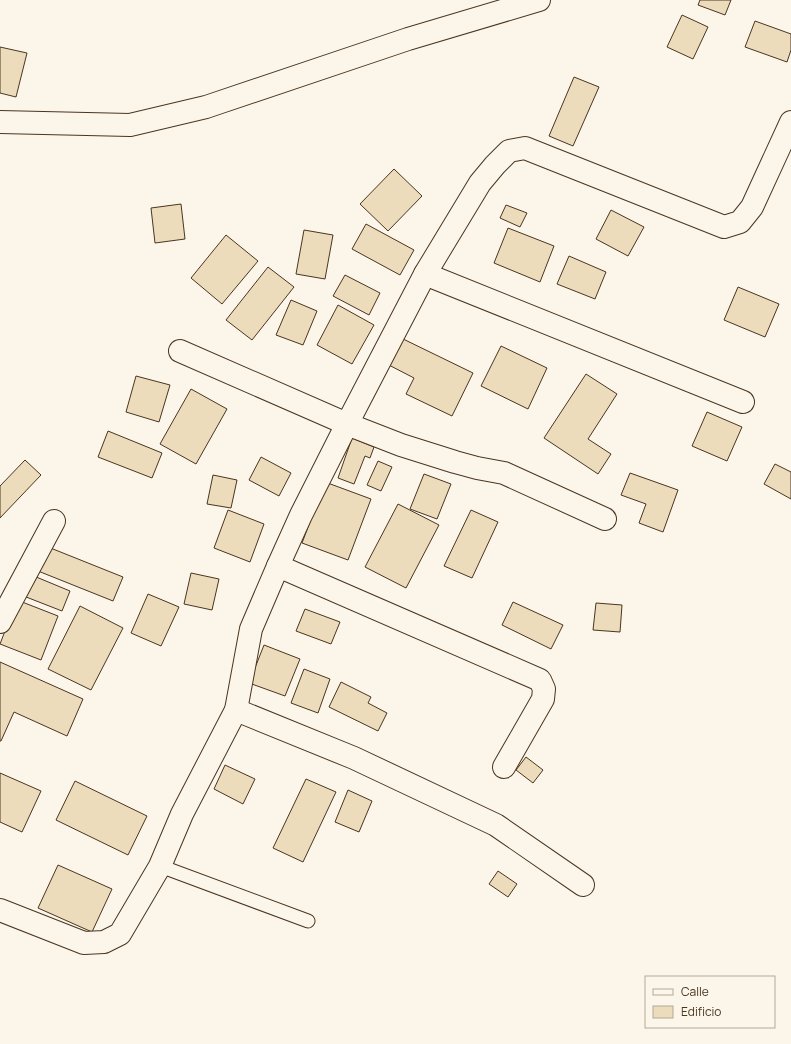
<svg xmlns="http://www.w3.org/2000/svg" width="791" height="1044" font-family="Manrope,sans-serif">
  <rect width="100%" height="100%" fill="#fbf6e9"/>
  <!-- building -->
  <g fill="#ecdcbc" stroke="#4a3520">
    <polygon points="700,0 731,0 725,15 698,5"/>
    <polygon points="682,15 708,27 693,59 667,47"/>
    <polygon points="755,21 791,34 791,50 787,62 745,47"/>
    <polygon points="0,47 27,53 16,97 0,93"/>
    <polygon points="574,77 599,87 573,146 549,136"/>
    <polygon points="394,169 422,196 388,231 360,204"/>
    <polygon points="181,204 185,239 155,243 151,208"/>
    <polygon points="506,205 527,213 520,227 500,218"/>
    <polygon points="611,210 644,227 628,256 596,239"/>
    <polygon points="366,224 414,250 400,275 352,249"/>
    <polygon points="508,228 554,246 540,282 494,263"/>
    <polygon points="304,230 333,235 325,279 296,274"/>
    <polygon points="226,235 258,261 222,304 191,278"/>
    <polygon points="569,256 606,272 595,299 557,284"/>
    <polygon points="268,267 294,287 252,340 226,320"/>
    <polygon points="345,275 380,293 369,315 333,296"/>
    <polygon points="738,287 779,304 765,337 724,320"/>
    <polygon points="291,300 317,311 303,345 276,335"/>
    <polygon points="338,305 374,325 352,364 317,345"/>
    <polygon points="399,337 473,373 452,416 406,394 414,378 385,363"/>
    <polygon points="501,346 547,368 528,409 481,386"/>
    <polygon points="586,374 617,394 588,439 611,454 598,474 544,438"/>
    <polygon points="136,376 170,385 159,422 126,412"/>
    <polygon points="191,389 227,409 196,464 160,444"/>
    <polygon points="707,412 742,427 727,461 692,446"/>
    <polygon points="108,431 162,453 152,478 98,457"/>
    <polygon points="352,438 374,447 370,458 365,456 354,484 338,478"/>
    <polygon points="261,457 291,473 279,496 249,480"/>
    <polygon points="25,460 41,475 0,518 0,486"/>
    <polygon points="378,461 392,467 381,491 367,485"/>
    <polygon points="775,464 791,472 791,499 764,484"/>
    <polygon points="630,473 678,490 663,532 639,523 646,504 621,495"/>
    <polygon points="424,474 451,484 437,519 410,509"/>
    <polygon points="213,475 237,480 231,508 207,504"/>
    <polygon points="325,482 371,499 348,560 302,543"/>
    <polygon points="398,504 439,525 406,588 365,567"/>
    <polygon points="228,510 264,524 250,562 214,548"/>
    <polygon points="471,510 498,522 472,578 444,566"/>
    <polygon points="48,547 123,577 113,601 38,571"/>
    <polygon points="191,573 219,579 212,610 184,604"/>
    <polygon points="29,574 70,591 62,611 21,595"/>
    <polygon points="148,594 179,607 161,646 131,633"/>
    <polygon points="17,600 58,616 41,660 0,644"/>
    <polygon points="513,602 563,625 551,649 502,625"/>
    <polygon points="596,603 622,605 620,632 593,630"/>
    <polygon points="80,606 123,628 91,690 48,669"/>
    <polygon points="305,609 340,622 331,644 296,631"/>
    <polygon points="264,645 300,659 285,696 249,683"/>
    <polygon points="0,662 83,699 67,736 14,712 1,741 0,741"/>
    <polygon points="304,669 330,679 318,713 291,703"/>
    <polygon points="341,682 371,697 368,703 387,713 378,731 329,707"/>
    <polygon points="526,757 543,770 533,783 516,770"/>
    <polygon points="225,765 255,779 243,804 214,789"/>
    <polygon points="0,773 41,791 22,832 0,822"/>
    <polygon points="306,779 336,792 303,862 273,848"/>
    <polygon points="75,781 147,816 128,855 56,820"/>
    <polygon points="348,790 372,801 359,832 335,822"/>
    <polygon points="58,865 112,889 92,932 38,908"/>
    <polygon points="498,871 517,884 508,897 489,884"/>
  </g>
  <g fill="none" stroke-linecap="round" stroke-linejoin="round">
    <!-- service casing -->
    <g stroke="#4a3520" stroke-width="15">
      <polyline id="service" points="160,866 308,921"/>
    </g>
    <!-- minor casing -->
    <g stroke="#4a3520" stroke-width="24">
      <g id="minor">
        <polyline points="0,122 130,125 206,107 408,39 539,0"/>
        <polyline points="425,274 743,402"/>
        <polyline points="180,351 347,424 401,445 455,462 477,468 504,473 605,519"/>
        <polyline points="278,566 540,680 544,689 543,699 504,767"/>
        <polyline points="0,622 54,521"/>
        <polyline points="236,710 354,758 496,825 583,885"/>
        <polyline points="0,910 84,943 104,942 120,934 160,866 182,814 236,710 251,629 278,566 301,515 347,424 425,274 480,183 495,165 509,151 525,148 724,227 740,222 752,207 791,122"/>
      </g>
    </g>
    <!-- service -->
    <use href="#service" stroke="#fbf6e9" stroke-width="13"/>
    <!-- minor -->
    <use href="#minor" stroke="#fbf6e9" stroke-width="22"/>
  </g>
  <!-- legend -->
  <rect x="645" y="976" width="130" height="52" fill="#fbf6e9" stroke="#b4a999"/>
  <rect x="653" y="989" width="20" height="6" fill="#fbf6e9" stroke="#b4a999"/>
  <text x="681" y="996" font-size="12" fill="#4a3520">Calle</text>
  <rect x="653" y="1006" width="20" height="12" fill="#ecdcbc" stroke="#b4a999"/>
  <text x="681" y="1016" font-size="12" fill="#4a3520">Edificio</text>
</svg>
